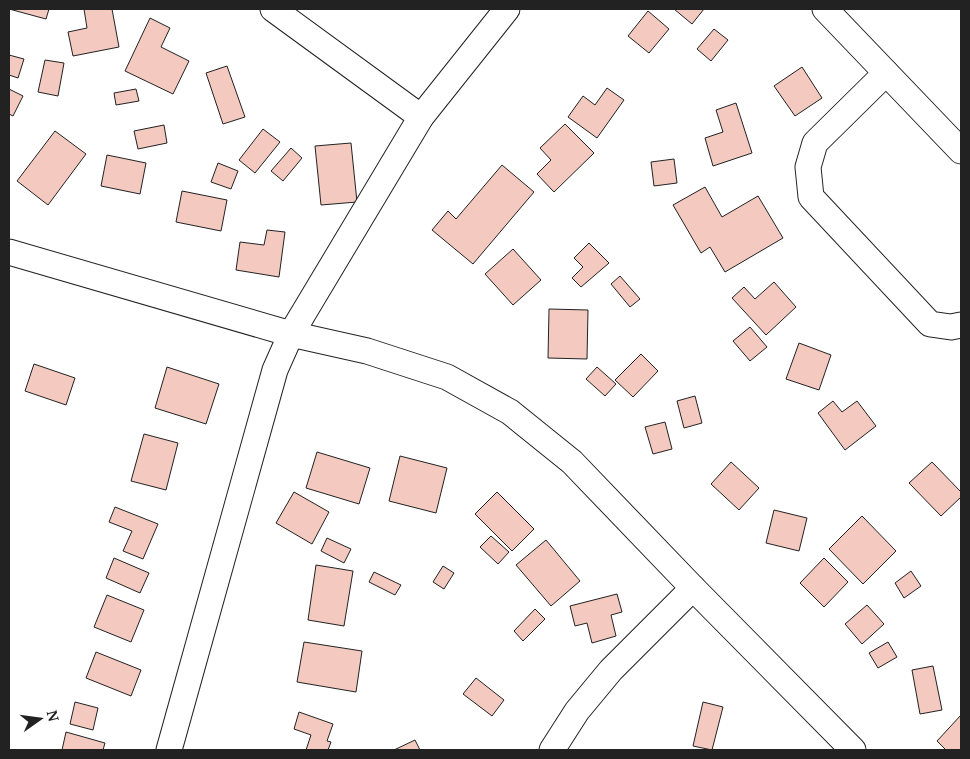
<svg xmlns="http://www.w3.org/2000/svg" width="970" height="759" font-family="'Noto Serif',serif">
  <rect width="100%" height="100%" fill="#fff"/>
  <!-- building -->
  <g fill="#f3c9c0" stroke="#222">
    <polygon points="9,9 49,9 46,19"/>
    <polygon points="84,9 112,9 119,47 73,56 68,32 87,28"/>
    <polygon points="674,9 704,9 692,24"/>
    <polygon points="648,11 669,29 649,53 628,36"/>
    <polygon points="150,18 170,28 161,47 189,61 173,94 125,71"/>
    <polygon points="714,29 728,40 711,61 697,49"/>
    <polygon points="9,55 24,59 18,78 9,75"/>
    <polygon points="45,60 64,63 58,96 38,92"/>
    <polygon points="227,66 245,117 223,124 206,73"/>
    <polygon points="802,67 822,98 795,116 774,86"/>
    <polygon points="607,88 624,100 597,138 568,117 583,96 595,105"/>
    <polygon points="9,89 23,96 13,116 9,114"/>
    <polygon points="136,89 139,101 116,105 114,93"/>
    <polygon points="736,103 752,153 713,166 705,138 723,132 716,110"/>
    <polygon points="565,124 594,153 554,192 537,174 551,160 540,148"/>
    <polygon points="164,125 167,143 138,149 134,131"/>
    <polygon points="263,129 280,142 255,173 239,160"/>
    <polygon points="55,131 86,154 48,205 17,181"/>
    <polygon points="351,143 357,202 321,205 315,146"/>
    <polygon points="291,148 302,158 283,181 271,171"/>
    <polygon points="107,155 146,163 140,194 101,186"/>
    <polygon points="674,159 677,183 654,186 651,162"/>
    <polygon points="218,163 238,171 231,189 211,182"/>
    <polygon points="502,165 534,192 473,264 432,230 448,211 456,219"/>
    <polygon points="705,187 722,217 758,196 783,238 725,272 710,247 701,253 673,205"/>
    <polygon points="182,191 227,200 221,231 176,222"/>
    <polygon points="267,230 285,232 279,277 236,270 240,242 264,245"/>
    <polygon points="589,243 609,263 581,287 572,278 583,267 574,258"/>
    <polygon points="513,249 541,280 513,305 485,274"/>
    <polygon points="620,276 640,299 630,307 611,284"/>
    <polygon points="774,282 796,307 766,335 732,298 744,287 755,299"/>
    <polygon points="549,309 588,310 587,359 548,358"/>
    <polygon points="750,327 767,347 750,361 733,341"/>
    <polygon points="799,343 831,355 819,390 786,379"/>
    <polygon points="641,354 658,371 633,397 615,380"/>
    <polygon points="34,364 75,378 66,405 25,391"/>
    <polygon points="167,367 219,384 206,424 155,408"/>
    <polygon points="597,367 616,384 605,396 586,379"/>
    <polygon points="695,396 702,423 684,428 677,401"/>
    <polygon points="833,401 842,412 857,401 876,426 845,450 818,413"/>
    <polygon points="665,422 672,449 653,454 645,427"/>
    <polygon points="144,434 178,443 166,490 131,481"/>
    <polygon points="317,452 370,468 359,504 306,488"/>
    <polygon points="400,456 447,468 436,513 389,501"/>
    <polygon points="731,462 759,488 739,510 711,484"/>
    <polygon points="932,462 961,492 961,497 941,516 909,483"/>
    <polygon points="294,492 329,512 312,544 276,523"/>
    <polygon points="497,492 534,529 512,551 475,514"/>
    <polygon points="115,507 158,524 143,559 123,551 132,531 109,522"/>
    <polygon points="774,510 807,518 799,551 766,543"/>
    <polygon points="862,516 896,551 863,584 829,549"/>
    <polygon points="491,536 509,552 498,564 480,547"/>
    <polygon points="327,538 351,549 344,563 321,551"/>
    <polygon points="546,540 580,581 551,606 516,565"/>
    <polygon points="114,558 149,573 140,593 106,578"/>
    <polygon points="824,558 848,582 824,607 800,583"/>
    <polygon points="316,565 353,571 344,626 308,620"/>
    <polygon points="443,566 454,573 444,589 433,582"/>
    <polygon points="911,571 921,586 904,598 895,583"/>
    <polygon points="374,572 401,585 395,595 369,582"/>
    <polygon points="617,594 622,612 611,615 616,636 592,643 587,623 575,626 570,606"/>
    <polygon points="107,595 144,610 131,642 94,627"/>
    <polygon points="867,605 884,624 862,644 845,624"/>
    <polygon points="535,609 545,619 523,641 514,631"/>
    <polygon points="304,642 362,651 356,692 297,682"/>
    <polygon points="888,642 897,657 878,668 869,653"/>
    <polygon points="96,652 141,670 131,696 86,678"/>
    <polygon points="933,666 942,710 920,714 912,670"/>
    <polygon points="476,678 504,700 492,716 463,694"/>
    <polygon points="75,702 98,708 93,730 70,724"/>
    <polygon points="703,702 723,707 712,750 693,746"/>
    <polygon points="299,712 333,724 327,741 331,742 328,750 306,750 311,735 294,729"/>
    <polygon points="961,715 961,750 946,750 937,741"/>
    <polygon points="66,732 105,743 103,750 62,750"/>
    <polygon points="415,740 420,750 394,750"/>
  </g>
  <g fill="none" stroke-linecap="round" stroke-linejoin="round">
    <!-- minor casing -->
    <g stroke="#222" stroke-width="27">
      <g id="minor">
        <polyline points="273,9 421,117"/>
        <polyline points="825,9 961,151"/>
        <polyline points="886,73 815,143 808,167 811,197 930,324 951,327 961,325"/>
        <polyline points="9,252 291,334 367,351 447,377 510,412 572,462 693,588 853,750"/>
        <polyline points="169,750 275,370 291,334 421,117 507,9"/>
        <polyline points="552,750 577,711 611,670 693,588"/>
      </g>
    </g>
    <!-- minor -->
    <use href="#minor" stroke="#fff" stroke-width="25"/>
  </g>
  <!-- border -->
  <rect width="970" height="759" fill="none" stroke="#222222" stroke-width="20"/>
  <!-- north arrow -->
  <g transform="translate(40 719) rotate(76)" stroke="#ffffff" stroke-width="4" paint-order="stroke">
  <path d="M0-4L9 19L0 12L-9 19Z" fill="#222222"/>
  <text y="-8" font-size="14" font-weight="bold" text-anchor="middle" fill="#222222">N</text>
  </g>
</svg>
